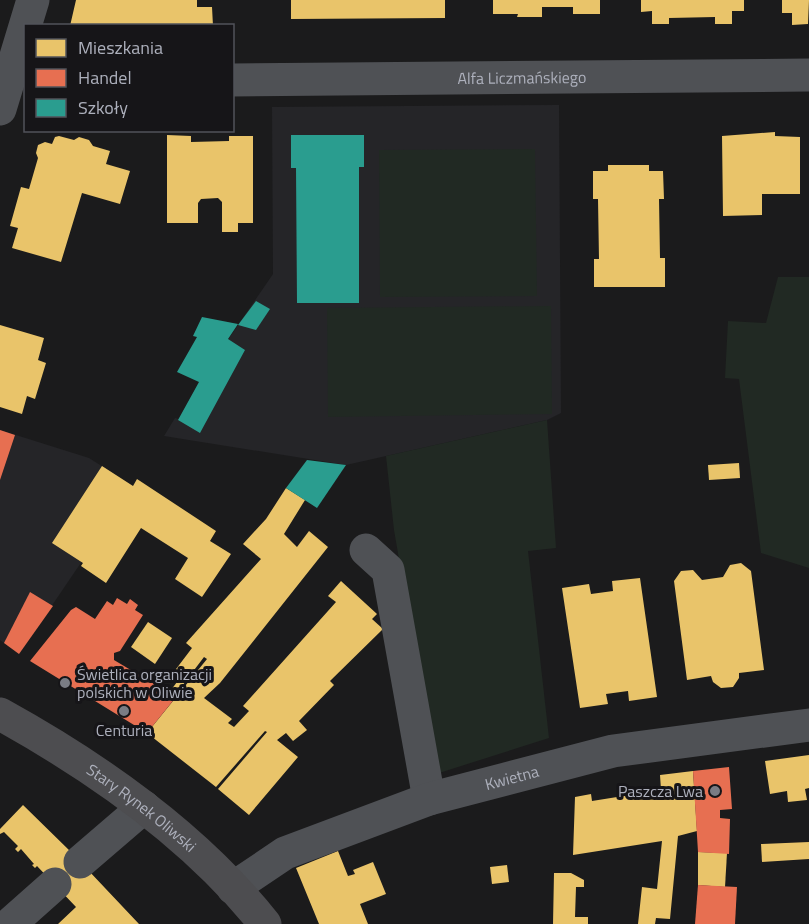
<svg xmlns="http://www.w3.org/2000/svg" width="809" height="924" font-family="'Titillium Web',sans-serif">
  <rect width="100%" height="100%" fill="#1b1b1c"/>
  <!-- built -->
  <g fill="#252528">
    <polygon points="559,105 561,413 547,420 346,465 164,436 175,418 179,419 199,382 273,274 272,107"/>
    <polygon points="0,430 89,458 133,486 19,654 0,640"/>
  </g>
  <!-- green -->
  <g fill="#212923">
    <polygon points="535,149 537,296 380,297 379,150"/>
    <polygon points="778,277 809,277 809,568 761,553 739,379 725,378 728,321 766,323"/>
    <polygon points="551,306 552,414 328,417 327,308"/>
    <polygon points="547,420 556,548 528,551 549,738 436,774 394,530 386,456"/>
  </g>
  <!-- homes -->
  <g fill="#e9c46a">
    <polygon points="76,0 197,0 197,7 212,7 213,26 70,26"/>
    <polygon points="291,0 445,0 445,18 291,19"/>
    <polygon points="493,0 600,0 600,14 573,14 573,7 542,7 542,17 517,17 518,14 493,14"/>
    <polygon points="641,0 744,0 744,11 732,11 732,24 715,24 715,17 669,18 669,24 652,24 652,11 641,12"/>
    <polygon points="782,0 809,0 808,24 792,25 792,13 782,13"/>
    <polygon points="775,132 775,136 800,137 800,194 762,194 762,215 723,216 722,136"/>
    <polygon points="167,135 191,136 191,142 229,141 229,136 253,136 253,223 238,223 238,232 222,232 222,202 218,198 201,199 198,203 198,223 167,223"/>
    <polygon points="59,136 74,140 79,137 89,140 93,146 110,151 106,164 130,171 120,204 82,193 61,262 12,248 18,228 10,226 21,187 29,189 38,158 36,153 38,145 45,142 52,144 55,137"/>
    <polygon points="608,165 649,165 649,171 663,171 664,199 659,199 660,258 665,258 665,287 594,287 594,259 599,259 598,199 593,199 593,171 608,171"/>
    <polygon points="0,325 44,338 38,360 46,363 35,399 27,396 22,414 0,407"/>
    <polygon points="739,463 740,478 709,480 708,465"/>
    <polygon points="102,466 133,486 137,479 216,531 210,541 231,554 202,597 175,579 188,558 141,528 106,583 81,566 83,563 52,543"/>
    <polygon points="286,488 305,500 284,534 297,547 309,531 328,547 220,683 204,698 232,719 228,723 234,727 249,711 243,706 336,602 328,596 341,581 377,614 372,619 383,629 330,681 334,685 299,721 307,730 293,741 286,733 277,740 298,757 249,815 218,789 267,732 265,731 216,787 147,733 207,659 204,657 176,694 171,690 177,682 170,677 192,648 186,643 261,559 243,544 266,519"/>
    <polygon points="741,563 751,571 764,670 739,673 739,678 733,687 721,688 713,682 711,676 687,680 674,581 681,571 693,570 702,580 723,577 730,565"/>
    <polygon points="640,578 657,697 629,701 628,691 606,694 608,704 580,708 562,588 589,584 591,594 613,591 612,581"/>
    <polygon points="148,622 172,638 155,664 131,647"/>
    <polygon points="809,755 809,788 805,789 807,800 788,802 787,791 770,794 765,761"/>
    <polygon points="693,771 697,831 678,836 670,919 656,918 655,924 638,924 642,887 657,889 662,841 573,855 575,797 591,794 592,801 661,790 660,775"/>
    <polygon points="23,805 71,852 139,924 58,924 76,907 37,866 35,868 32,865 34,864 21,849 18,852 15,849 18,846 4,832 0,834 0,829"/>
    <polygon points="809,842 809,859 762,862 761,844"/>
    <polygon points="338,851 348,876 355,874 353,870 373,862 386,894 360,904 368,924 319,924 296,868"/>
    <polygon points="698,852 727,853 725,887 698,885"/>
    <polygon points="507,865 509,882 492,884 490,867"/>
    <polygon points="554,873 571,873 584,880 584,887 576,887 575,917 588,917 588,924 553,924"/>
  </g>
  <!-- shops -->
  <g fill="#e76f51">
    <polygon points="0,430 15,435 0,480"/>
    <polygon points="30,592 53,606 19,654 4,643"/>
    <polygon points="117,598 127,604 130,599 138,605 135,610 143,615 120,651 114,653 114,660 176,697 147,733 30,661 71,610 76,607 95,619 107,601 113,605"/>
    <polygon points="729,767 732,809 720,810 720,818 730,819 729,854 698,852 693,771"/>
    <polygon points="698,885 737,887 735,924 695,924"/>
  </g>
  <!-- schools -->
  <g fill="#2a9d8f">
    <polygon points="291,135 364,135 364,167 359,167 359,303 297,303 296,168 291,168"/>
    <polygon points="256,301 270,309 256,330 238,325"/>
    <polygon points="202,317 238,324 228,339 245,350 200,433 178,420 199,382 177,372 197,337 193,336"/>
    <polygon points="307,460 346,465 317,508 286,488"/>
  </g>
  <g fill="none" stroke-linecap="round" stroke-linejoin="round">
    <!-- minor -->
    <g stroke="#4f5155" stroke-width="33">
      <path id="s1" d="M232,80L809,75"/>
      <polyline points="0,109 33,0"/>
      <polyline points="366,550 388,570 429,799"/>
      <polyline points="80,862 144,807"/>
      <path id="s2" d="M233,888L285,853L429,799L613,751L809,725"/>
      <polyline points="10,924 55,884"/>
    </g>
    <!-- major -->
    <path stroke="#4d4d50" stroke-width="33" id="s3" d="M0,714C98,768 195,836 265,924"/>
  </g>
  <!-- markers -->
  <g fill="#7a7c84" stroke="#161518" stroke-width="2">
    <circle cx="65" cy="683" r="6"/>
    <circle cx="124" cy="711" r="6"/>
    <circle cx="715" cy="791" r="6"/>
  </g>
  <g text-anchor="middle" stroke-width="6" stroke-linejoin="round" paint-order="stroke">
    <!-- street labels -->
    <g font-size="16" fill="#adb0bc" stroke="#161518">
      <text dy="6" stroke="none"><textPath href="#s1" startOffset="290">Alfa Liczmańskiego</textPath></text>
      <text dy="6" stroke="none"><textPath href="#s2" startOffset="302">Kwietna</textPath></text>
      <text dy="6" stroke="none"><textPath href="#s3" startOffset="170">Stary Rynek Oliwski</textPath></text>
    </g>
    <!-- poi labels -->
    <g font-size="16" fill="#adb0bc" stroke="#161518" text-anchor="start">
      <text x="77" y="680">Świetlica organizacji<tspan x="77" dy="18">polskich w Oliwie</tspan></text>
      <text x="124" y="736" text-anchor="middle">Centuria</text>
      <text x="703" y="797" text-anchor="end">Paszcza Lwa</text>
    </g>
  </g>
  <!-- legend -->
  <rect x="24" y="24" width="210" height="108" fill="#161518" stroke="#52535a" stroke-width="1.5"/>
  <rect x="36" y="39" width="30" height="18" fill="#e9c46a" stroke="#52535a" stroke-width="1.5"/>
  <text x="78" y="54" font-size="18" fill="#adb0bc">Mieszkania</text>
  <rect x="36" y="69" width="30" height="18" fill="#e76f51" stroke="#52535a" stroke-width="1.5"/>
  <text x="78" y="84" font-size="18" fill="#adb0bc">Handel</text>
  <rect x="36" y="99" width="30" height="18" fill="#2a9d8f" stroke="#52535a" stroke-width="1.5"/>
  <text x="78" y="114" font-size="18" fill="#adb0bc">Szkoły</text>
</svg>
